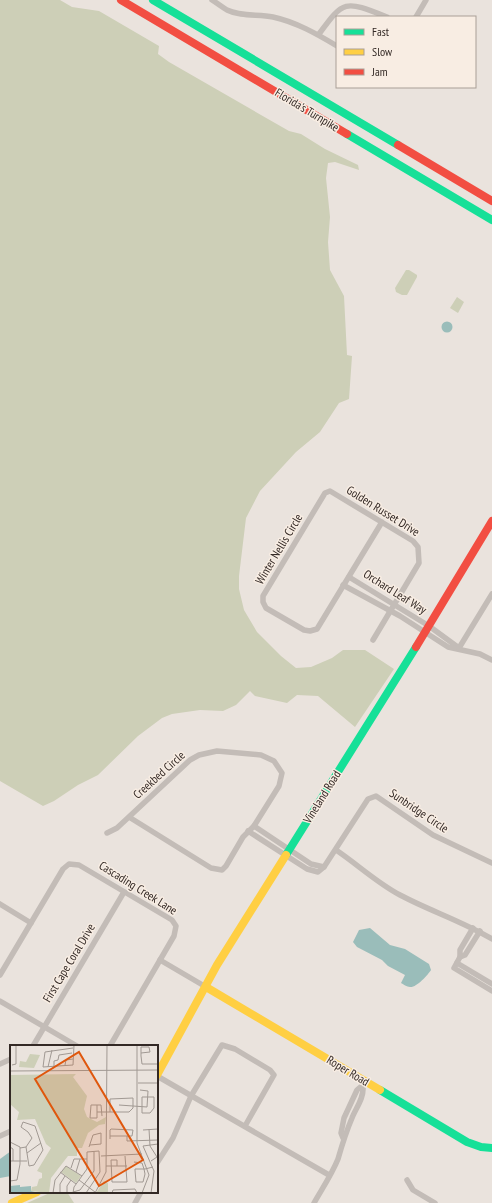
<svg xmlns="http://www.w3.org/2000/svg" width="492" height="1203" font-family="'PT Sans Narrow',sans-serif">
  <rect width="100%" height="100%" fill="#eae3dd"/>
  <!-- green -->
  <g fill="#cdcfb7">
    <polygon points="0,0 60,0 72,7 99,11 159,46 158,54 169,62 289,131 301,134 325,149 358,165 359,170 335,162 328,163 326,178 330,217 328,242 330,270 344,296 347,355 352,356 349,399 339,403 320,432 296,452 260,491 246,518 239,576 239,589 244,610 257,632 281,656 296,668 311,667 332,658 343,650 365,650 394,669 355,727 318,696 297,695 287,703 255,696 250,691 236,705 223,711 200,710 172,714 162,718 138,736 98,775 78,785 54,801 43,806 0,781"/>
    <polygon points="406,270 409,270 417,275 417,277 407,295 402,295 396,292 395,288"/>
    <polygon points="457,297 464,302 458,313 450,308"/>
    <polygon points="52,1192 67,1192 74,1203 27,1203"/>
  </g>
  <!-- water -->
  <g fill="#9abdba">
    <circle cx="447" cy="327" r="5.5"/>
    <path d="M370,928L390,945L405,949L429,964L431,970C428,975 416,988 410,987C407,987 403,984 401,983L405,975L388,966L382,960L357,947L353,942L359,930Z"/>
    <polygon points="11,1151 11,1176 0,1178 0,1159"/>
  </g>
  <g fill="none" stroke-linecap="round" stroke-linejoin="round">
    <!-- street -->
    <g stroke="#c3bcb7" stroke-width="5.5">
      <path d="M212,0C217,3 222,7 227,10C241,17 258,14 273,17C296,22 317,34 337,46"/>
      <polyline points="416,17 426,0"/>
      <path d="M319,34C344,0 344,0 387,17"/>
      <polyline points="349,577 429,626 459,648"/>
      <polyline points="343,585 400,616 448,647 480,654 492,660"/>
      <polyline points="373,640 419,563 418,547 413,541 330,491 325,493 263,596 263,602 266,608 304,630 310,631 317,629 382,522"/>
      <polyline points="459,648 492,594"/>
      <polyline points="254,826 311,864 324,867"/>
      <polyline points="248,831 307,869 318,872 324,867 368,799 376,796 433,835 492,863"/>
      <polyline points="107,833 117,828 190,760 199,755 217,751 261,755 274,761 282,773 279,786 254,826 243,837 226,866 222,870 211,868 129,817"/>
      <path d="M336,850C357,864 377,883 400,895C430,911 462,921 492,939"/>
      <polyline points="0,904 31,923"/>
      <polyline points="480,931 465,955 460,957 454,968 492,991"/>
      <polyline points="460,957 460,950 473,928"/>
      <polyline points="160,960 206,987"/>
      <polyline points="457,963 492,984"/>
      <polyline points="0,975 63,869 69,864 79,865 172,920 176,926 174,936 110,1046"/>
      <polyline points="0,1001 77,1046"/>
      <polyline points="33,1046 124,892"/>
      <polyline points="0,1064 11,1059"/>
      <polyline points="157,1076 329,1175"/>
      <polyline points="0,1136 11,1131"/>
      <polyline points="343,1138 341,1133 344,1118 357,1090 364,1084"/>
      <polyline points="157,1163 173,1138 191,1096 222,1045 235,1049 270,1070 274,1075 245,1126"/>
      <polyline points="407,1180 413,1190 435,1203"/>
      <polyline points="135,1203 141,1192"/>
      <path d="M314,1203C322,1189 332,1174 338,1159C342,1145 346,1132 352,1118C356,1108 364,1098 363,1087"/>
    </g>
    <!-- fast -->
    <g stroke="#16e098" stroke-width="8">
      <polyline points="153,0 398,145"/>
      <polyline points="347,134 492,220"/>
      <polyline points="286,855 416,647"/>
      <polyline points="380,1090 467,1142 481,1147 492,1148"/>
    </g>
    <!-- slow -->
    <g stroke="#ffcf43" stroke-width="8">
      <polyline points="206,987 380,1090"/>
      <polyline points="157,1075 217,965 286,855"/>
      <polyline points="12,1203 37,1192"/>
    </g>
    <!-- jam -->
    <g stroke="#f24e42" stroke-width="8">
      <polyline points="121,0 347,134"/>
      <polyline points="398,145 492,201"/>
      <polyline points="416,647 492,521"/>
    </g>
  </g>
  <g text-anchor="middle" stroke-width="3" stroke-linejoin="round" paint-order="stroke">
    <!-- street labels -->
    <g font-size="12" fill="#332925" stroke="#f8ede3">
      <text transform="translate(307 110) rotate(31)" y="4">Florida's Turnpike</text>
      <text transform="translate(383 511) rotate(32)" y="4">Golden Russet Drive</text>
      <text transform="translate(279 549) rotate(-59)" y="4">Winter Nellis Circle</text>
      <text transform="translate(395 592) rotate(32)" y="4">Orchard Leaf Way</text>
      <text transform="translate(159 775) rotate(-42)" y="4">Creekbed Circle</text>
      <text transform="translate(322 797) rotate(-58)" y="4">Vineland Road</text>
      <text transform="translate(419 811) rotate(34)" y="4">Sunbridge Circle</text>
      <text transform="translate(138 888) rotate(32)" y="4">Cascading Creek Lane</text>
      <text transform="translate(69 963) rotate(-59)" y="4">First Cape Coral Drive</text>
      <text transform="translate(348 1071) rotate(31)" y="4">Roper Road</text>
    </g>
  </g>
  <!-- overview -->
  <g transform="translate(10 1045)">
    <rect width="148" height="148" fill="#eae3dd"/>
    <path d="M20,9L30,10L24,23L9,22L10,16L16,17ZM66,29L63,32L77,51L74,64L77,72L87,77L96,72L95,79L89,80L78,88L72,103H67V111H58L41,133L39,148L21,146L22,142L27,141L29,134L32,133V128L27,126L41,103L36,99L25,74L7,75L9,67L0,59V30ZM56,121L71,131L66,138L51,127ZM94,136L98,138V148H86Z" fill="#cdcfb7"/>
    <path d="M10,140V142L21,141V146L29,148H0V141Z" fill="#9abdba"/>
    <path fill="none" stroke="#a19993" stroke-width="1" d="M127,0V98L139,130L132,148M63,3L35,7L33,22L63,20L64,0M131,8L140,7L139,2H131V11L132,19H148M2,20L6,19V0M55,20L56,15L63,14M38,22L42,5M44,22V16L48,15L49,10L62,8M0,26L148,25M128,38H148M132,52H144V63L140,68H132ZM87,60V73H80L81,60H91L92,71M109,60L137,62L138,46L130,45M87,67H119L123,63V53L100,54V67M139,84L140,101L147,112L141,116M133,85L148,84M117,91V96L148,95M100,94V85L101,84L123,85L122,91H100M0,97L10,102V119L7,135L0,136M0,102L3,104V116H0M79,102L83,90L91,88V99L80,100M10,103L16,102L19,121L24,120L33,105L25,81L13,77L11,82L18,87L22,93L16,102M17,108L31,98M91,111L132,109M3,116H17M124,117L132,118L134,124L135,129L133,137H126L125,125V124H135L143,122M96,121H117M107,121V115H101L102,137H117L115,111M61,123L64,114H77M50,127L66,139M66,127L70,114M69,135L85,147M63,147L70,145L84,126V107M43,148L45,135L56,121L72,131M50,148V139L55,131M57,148V141L61,135M63,148L64,142L77,124V107L89,106L90,127L76,148M85,148L96,127L97,0M102,148L103,145L125,144L127,148M141,148L144,126L133,101L148,99"/>
    <path fill="#df570d" fill-opacity="0.15" stroke="#df570d" stroke-width="2" d="M69,7L133,115L89,141L25,34Z"/>
    <rect width="148" height="148" fill="none" stroke="#332925" stroke-width="2"/>
  </g>
  <!-- legend -->
  <rect x="336" y="16" width="140" height="72" fill="#f8ede3" stroke="#a99f97"/>
  <rect x="344" y="29" width="20" height="6" fill="#16e098" stroke="#a99f97"/>
  <text x="372" y="36" font-size="12" fill="#332925">Fast</text>
  <rect x="344" y="49" width="20" height="6" fill="#ffcf43" stroke="#a99f97"/>
  <text x="372" y="56" font-size="12" fill="#332925">Slow</text>
  <rect x="344" y="69" width="20" height="6" fill="#f24e42" stroke="#a99f97"/>
  <text x="372" y="76" font-size="12" fill="#332925">Jam</text>
</svg>
